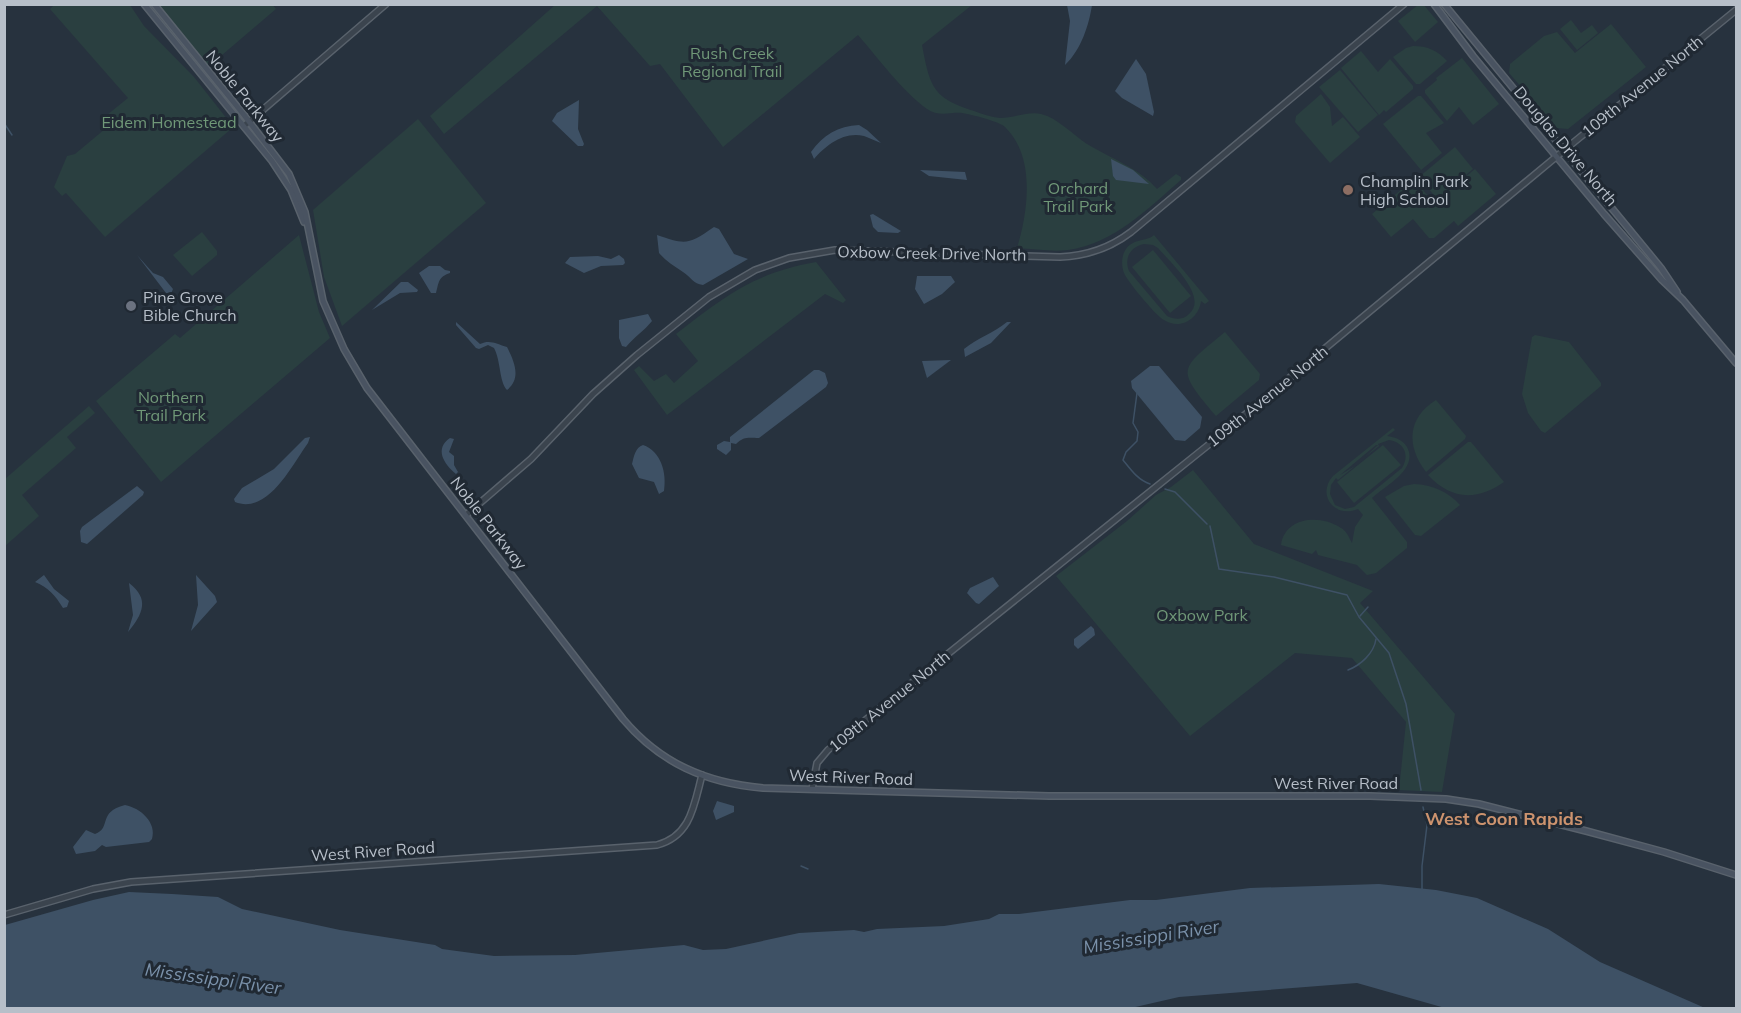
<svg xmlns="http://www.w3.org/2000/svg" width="1741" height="1013" font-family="Mulish,sans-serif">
  <rect width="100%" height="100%" fill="#27323e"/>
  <!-- green -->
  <g fill="#2a3f40" fill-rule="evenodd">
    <polygon points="55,4 130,5 144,26 194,77 231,124 231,129 105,237 66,193 62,196 54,187 67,156 75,154 105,129 107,125 107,115 128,98 50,9"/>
    <polygon points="272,4 276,9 208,67 156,5"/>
    <polygon points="1423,4 1438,22 1415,42 1398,21 1418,5"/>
    <path d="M555,5H972L922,45C930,86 932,98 974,111C982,114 991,117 1000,118C1013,118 1029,111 1041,114C1058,118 1073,135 1087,144C1110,158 1139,168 1157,189L1176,174L1181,177V180C1147,209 1115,243 1068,250C1052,252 1034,249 1017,248C1028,212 1036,157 1005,127C1001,122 970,114 962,113C950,112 938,117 927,109C902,91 878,58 858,35L723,147L660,64L650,66L597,6L444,134L430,116Z"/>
    <polygon points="1571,20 1581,33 1592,25 1598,33 1577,50 1560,29"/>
    <polygon points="1611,24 1646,67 1568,129 1557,128 1509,73 1510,64 1544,36 1557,32 1575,53"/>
    <path d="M1413,46C1427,46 1437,50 1447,61L1420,84H1416L1393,57L1406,48Z"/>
    <polygon points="1361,51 1378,72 1390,59 1413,86 1413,89 1386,112 1384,110 1379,115 1341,68"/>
    <polygon points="1462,58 1499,104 1473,125 1459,107 1447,121 1425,93 1425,90 1437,80 1436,78"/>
    <polygon points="1340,70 1378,115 1358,132 1319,87"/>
    <polygon points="1321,94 1330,107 1332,126 1343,117 1360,137 1330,163 1295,122 1296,116"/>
    <polygon points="1418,96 1421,96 1444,123 1426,133 1442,153 1421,170 1383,124"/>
    <polygon points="418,119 486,203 342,326 324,277 313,210"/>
    <polygon points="1455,147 1473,169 1437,199 1419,177"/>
    <polygon points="1475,169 1496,194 1458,226 1454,221 1434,238 1429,238 1413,219 1391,237 1372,214 1414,179 1432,201 1436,201"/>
    <polygon points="202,232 217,251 217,255 192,276 173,255"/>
    <polygon points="299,235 319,312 330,338 161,482 96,401 175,334 180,338"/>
    <path d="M1154,235L1209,301L1205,304L1201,301C1199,318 1181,331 1164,320C1156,316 1129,283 1125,275C1121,268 1121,256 1126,249C1134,238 1146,242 1154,235ZM1144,244L1153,245L1158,248C1170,262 1209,297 1189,314C1183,320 1175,320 1167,316L1129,271C1124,258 1130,247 1144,244Z"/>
    <polygon points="1153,250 1191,296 1170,313 1132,267"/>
    <path d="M816,262L846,300L843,303L825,294L667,415L634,370L639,366L654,381L666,374L674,383L698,361L676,334C725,296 754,273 816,262Z"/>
    <path d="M1225,332L1260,374L1259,380L1216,416C1176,368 1178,371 1225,332Z"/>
    <polygon points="1535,335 1569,342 1601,383 1601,386 1545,433 1541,431 1528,413 1522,394 1532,337"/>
    <path d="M1436,400L1466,436L1465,439L1426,472C1406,446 1407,418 1436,400Z"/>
    <polygon points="89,406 95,413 67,437 76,448 22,495 39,516 5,546 5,479"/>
    <path d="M1393,428L1395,430L1387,436C1395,437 1403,440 1407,447C1419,469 1385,486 1372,498L1407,542V548L1376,573L1367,575L1357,565L1318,555L1316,550L1312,554L1281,545C1285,517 1320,514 1341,528C1347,531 1349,538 1352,543L1355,527L1363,515L1358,509C1335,519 1316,495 1333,476ZM1389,440C1404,442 1410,455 1402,468L1354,507L1345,509L1335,505L1330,494L1331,485L1336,478L1338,480L1355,466L1340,475L1376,445H1378L1365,457L1379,446L1378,444Z"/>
    <path d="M1468,442H1471L1504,482C1477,501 1451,500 1428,475Z"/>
    <polygon points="1383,445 1401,465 1354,503 1337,482"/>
    <polygon points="1193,470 1254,544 1373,591 1360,603 1455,714 1442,792 1399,790 1406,722 1352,658 1295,653 1190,736 1056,576 1127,521 1156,495 1171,487"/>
    <path d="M1414,484C1433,485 1447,491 1460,505L1421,536L1415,535L1385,497L1404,486Z"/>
  </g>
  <!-- water -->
  <g fill="#3e5165">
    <path d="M1067,5H1092C1089,25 1081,50 1065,65L1070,21Z"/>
    <polygon points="1136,59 1146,74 1154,112 1153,116 1122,98 1115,91"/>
    <polygon points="579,100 578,129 584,144 583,146 578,146 552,121 557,113"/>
    <path d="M859,125L867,130L881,143C875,141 870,138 864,136C844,131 826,145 814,159L811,152C823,135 838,126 859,125Z"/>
    <polygon points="1111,159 1133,170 1149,184 1116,180 1113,176"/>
    <polygon points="920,170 965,172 967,180 929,176"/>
    <polygon points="873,214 901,231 898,233 878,232 873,227 870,215"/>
    <path d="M714,227L719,229L734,254L748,259L703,285C693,284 691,277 683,272C674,266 666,261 659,253L657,235C686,245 688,245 714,227Z"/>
    <polygon points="137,255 153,273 163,277 173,289 171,294 166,293"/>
    <polygon points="619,255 624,259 625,263 623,265 601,266 584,273 565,263 570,257 598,256 611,259"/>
    <path d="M429,266H440L445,270L450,271V273C438,277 439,282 436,293H431L419,273Z"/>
    <polygon points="917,276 951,276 955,282 942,294 924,304 915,289"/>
    <polygon points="401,282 408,282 418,290 417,292 400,293 372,310"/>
    <path d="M648,314L652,321C644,331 634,337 626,347L622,346L619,338V320Z"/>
    <path d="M456,322L480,344C490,339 497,344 507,347C514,361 522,378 507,390C499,381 501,361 494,348L488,345L479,349L476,348L456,325Z"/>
    <path d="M1007,322H1011L991,343L965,357L964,349C977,338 994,333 1007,322Z"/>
    <polygon points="951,360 927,378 922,361"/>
    <polygon points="1150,366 1159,366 1202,417 1200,428 1185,441 1175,440 1132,388 1131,381"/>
    <path d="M814,370H819L825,373L828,383L826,387L759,438C749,438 744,436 736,444L731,443V450L726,455L717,449V445L724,441L730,442V437Z"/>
    <path d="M310,437L308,443C292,465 268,515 235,502L234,499L242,488L274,469L305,438Z"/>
    <path d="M450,438L454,439L449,452L454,456V465L458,472L456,474C444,464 434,449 450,438Z"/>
    <path d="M643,445C661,451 667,473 664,491L659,494L654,482L639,478L632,464C634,456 635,448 643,445Z"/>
    <polygon points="137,486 144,492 143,495 87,544 81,542 80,531 82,527"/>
    <path d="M44,575L54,589L69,601L67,607L63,608C55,595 49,588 35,582Z"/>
    <polygon points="196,575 215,596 217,602 191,631 198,605"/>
    <polygon points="993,577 999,586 979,604 976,603 967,593 970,588"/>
    <path d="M129,583C150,599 143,614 128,632L133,615Z"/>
    <polygon points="1091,626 1094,629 1095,635 1078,649 1074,645 1074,639"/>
    <polygon points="717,801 734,806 734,812 716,820 713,811"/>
    <path d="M125,805C141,808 157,823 152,839L149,842L106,847L102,845L95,851L76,854L73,847L86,830L95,834C112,828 97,812 125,805Z"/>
    <polygon points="1379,884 1436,890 1477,898 1548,929 1600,962 1705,1008 1445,1008 1357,983 1179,997 1131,1008 5,1008 5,925 93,900 129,892 172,894 218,897 242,909 340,930 435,945 442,949 494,956 575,955 684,945 703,950 726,949 799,933 854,930 864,932 877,929 944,926 989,919 999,914 1019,914 1130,900 1156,900 1250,888"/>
  </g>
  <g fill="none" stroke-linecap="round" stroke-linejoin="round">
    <!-- stream -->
    <g stroke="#3e5165" stroke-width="1.5">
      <polyline points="4,123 12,135"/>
      <path d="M1137,393L1133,423L1138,432L1137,441L1126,452L1123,460C1131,470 1138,480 1150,484"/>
      <polyline points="1160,487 1161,487"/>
      <polyline points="1165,489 1175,492 1207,524"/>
      <polyline points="1210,526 1219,569 1274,577 1347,595 1359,617 1389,653 1406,704 1421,790"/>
      <polyline points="1360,616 1368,607"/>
      <path d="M1348,670C1361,665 1374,653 1376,639"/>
      <polyline points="801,866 808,869"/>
      <polyline points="1422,889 1422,866 1427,825 1423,807"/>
    </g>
    <!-- tertiary casing -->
    <g stroke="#59626c" stroke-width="8">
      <g id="tertiary">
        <polyline points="244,126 386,4"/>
        <path d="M466,515L531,459L593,394L637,355L709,297L755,270L789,258L835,250L1060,257C1087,256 1110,248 1131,232L1404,4"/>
        <polyline points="812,789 817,763 828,750 1212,442 1568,147 1736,10"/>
        <path d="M4,915L93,889L131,882L657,845C691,836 694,805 702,775"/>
      </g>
    </g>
    <!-- secondary casing -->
    <g stroke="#59626c" stroke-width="8">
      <g id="secondary">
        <polyline points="144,4 272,161 291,190 304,222"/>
        <path d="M154,4L244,115L289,174L305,212L323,301L344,349L367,388L623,719C660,763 706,783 763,788L1049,796H1370L1446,799L1479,804L1586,831L1664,852L1736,875"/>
        <polyline points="1434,4 1473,56 1604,214 1662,280 1683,300 1736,363"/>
        <polyline points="1444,4 1661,268 1677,292"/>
      </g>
    </g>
    <!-- tertiary -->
    <use href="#tertiary" stroke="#3b444e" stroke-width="5"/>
    <!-- secondary -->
    <use href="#secondary" stroke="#495361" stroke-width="5"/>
  </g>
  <!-- markers -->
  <circle fill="#8d6e63" stroke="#202933" stroke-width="2" cx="1348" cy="190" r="6"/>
  <circle fill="#6b7280" stroke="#202933" stroke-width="2" cx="131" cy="306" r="6"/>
  <g text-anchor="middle" stroke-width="6" stroke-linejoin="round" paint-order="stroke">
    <!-- park labels -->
    <g font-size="16" fill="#709878" stroke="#202933">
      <text x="732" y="59">Rush Creek<tspan x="732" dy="18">Regional Trail</tspan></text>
      <text x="169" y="128">Eidem Homestead</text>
      <text x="1078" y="194">Orchard<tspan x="1078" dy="18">Trail Park</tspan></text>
      <text x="171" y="403">Northern<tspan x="171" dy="18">Trail Park</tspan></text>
      <text x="1202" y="621">Oxbow Park</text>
    </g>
    <!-- street labels -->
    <g font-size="16" fill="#b7bfc9" stroke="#202933">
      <text transform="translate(1642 86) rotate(-39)" y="6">109th Avenue North</text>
      <text transform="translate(245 96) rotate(51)" y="6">Noble Parkway</text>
      <text transform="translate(1566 146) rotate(50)" y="6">Douglas Drive North</text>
      <text transform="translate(932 253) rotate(1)" y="6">Oxbow Creek Drive North</text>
      <text transform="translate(1267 396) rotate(-39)" y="6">109th Avenue North</text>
      <text transform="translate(489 523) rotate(52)" y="6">Noble Parkway</text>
      <text transform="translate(889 701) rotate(-39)" y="6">109th Avenue North</text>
      <text transform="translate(851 777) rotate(2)" y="6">West River Road</text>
      <text x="1336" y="789">West River Road</text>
      <text transform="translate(373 851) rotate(-4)" y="6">West River Road</text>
    </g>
    <!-- poi labels -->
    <g font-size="16" fill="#b7bfc9" stroke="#202933" text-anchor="start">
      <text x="1360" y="187">Champlin Park<tspan x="1360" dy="18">High School</tspan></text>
      <text x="143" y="303">Pine Grove<tspan x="143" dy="18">Bible Church</tspan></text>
    </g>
    <!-- neighbourhood labels -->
    <g font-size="18" font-weight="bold" fill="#cd936e" stroke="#202933">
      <text x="1504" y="825">West Coon Rapids</text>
    </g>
    <!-- water labels -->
    <g font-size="18" font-style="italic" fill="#7a91aa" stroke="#202933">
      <text transform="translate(1151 937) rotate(-9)" y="6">Mississippi River</text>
      <text transform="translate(213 979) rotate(8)" y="6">Mississippi River</text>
    </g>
  </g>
  <!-- border -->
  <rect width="1741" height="1013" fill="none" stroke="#b7bfc9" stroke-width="12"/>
</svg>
